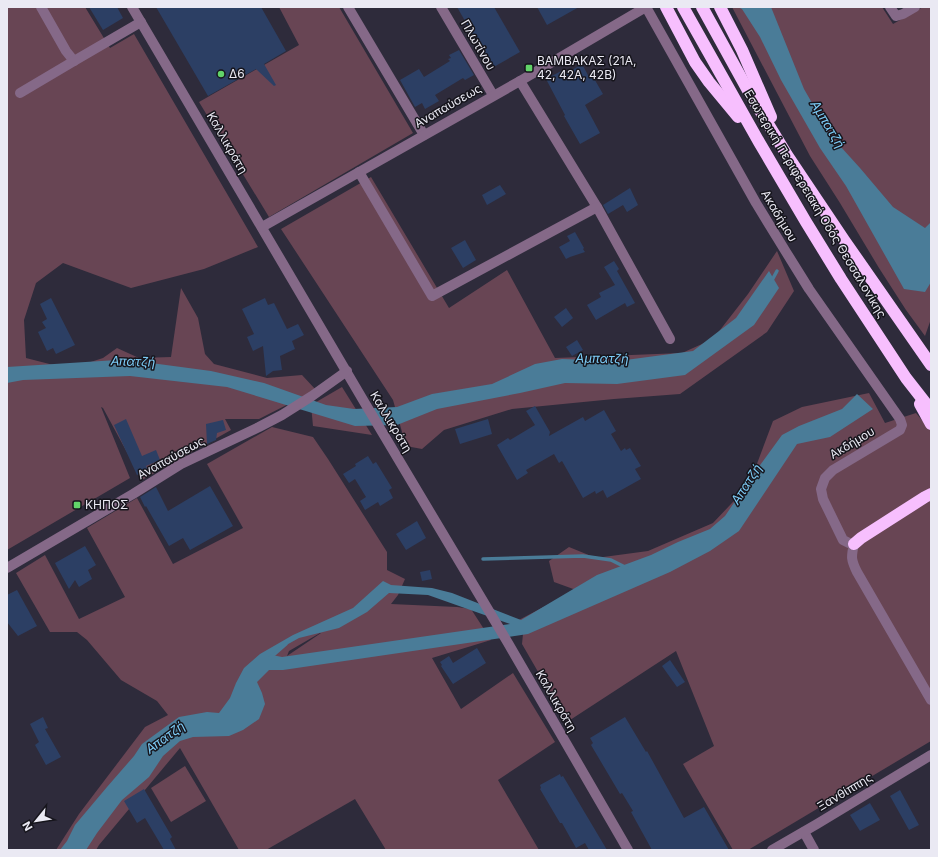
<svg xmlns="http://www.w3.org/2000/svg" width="938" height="857" font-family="Inter,sans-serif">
  <rect width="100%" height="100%" fill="#2e2b3b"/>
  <!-- green -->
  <g fill="#684554" fill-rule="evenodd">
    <polygon points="7,7 85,7 110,48 134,34 258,247 204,269 131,288 63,263 36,283 24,320 26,358 69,369 103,358 117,348 139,358 171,357 181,288 198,318 205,354 214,364 267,378 302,375 316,390 259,419 225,419 231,430 142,480 103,408 101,407 130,478 7,550"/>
    <polygon points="279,7 339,7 413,133 269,217 199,102 299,45"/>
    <polygon points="732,7 882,7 893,24 923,7 931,7 931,319 925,336 906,310 879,268 840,203 810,156"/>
    <polygon points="371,177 449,308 507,270 555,358 682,353 713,339 748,294 777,251 794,291 767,332 680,394 614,399 512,409 444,430 422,449 406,446 393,400 281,229"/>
    <polygon points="342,387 372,435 313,426 311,405"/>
    <polygon points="869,393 885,423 916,413 931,431 931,741 748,850 733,850 683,764 714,746 676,651 567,722 522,644 523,634 515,622 576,590 554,582 549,561 569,547 596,558 648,551 713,523 749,485 773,421 802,407"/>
    <path d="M272,427L313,437L328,459L387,552V570L405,579L398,595L391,604L457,607L471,609L491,640L432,658L461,709L513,673L555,742L498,780L539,850H386L355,799L266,850H239L180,748L99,845L96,850H56L79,814L145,727L168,715L157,701L121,680L87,640L77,632H50L16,573L45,555L79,619L125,597L87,528L137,498L173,564L243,528L207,464ZM320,633H321L287,656L289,651Z"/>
    <polygon points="185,766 206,801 171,822 151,788"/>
  </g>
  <!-- water -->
  <g fill="#4a7c98" fill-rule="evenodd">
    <polygon points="738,7 771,7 804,89 831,136 860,168 893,207 925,228 931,222 931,282 925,292 904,289 846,186 820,148 781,80 760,37 742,9"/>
    <polygon points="769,271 779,288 754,325 685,375 617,384 565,383 520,393 437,409 397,425 355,426 227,387 130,376 23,380 7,383 7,367 117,360 151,363 211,371 264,383 326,405 354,409 397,407 432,394 492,384 535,364 562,359 618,361 693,351 736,318"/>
    <path d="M857,394L873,409L830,437L797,444L739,531L710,551L670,572L528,634L283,670H269L257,682L262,693L265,704L259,719L243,730L229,736L193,737L180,741L163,756L149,777L122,800L97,833L86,850H60L67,841L75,825L107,787L134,756L142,744L179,717L207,712L219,713L230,698L236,683L244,668L260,654L293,635L353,608L383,581L391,585L432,588L452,593L521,620L597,575L651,555L678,542L710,529L725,516L755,472L782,435L799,426L842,409ZM389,593L428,595L510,624L282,657L272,655L281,648L299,638L339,628L367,612Z"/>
  </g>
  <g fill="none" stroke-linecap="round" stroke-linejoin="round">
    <!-- stream -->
    <g stroke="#4a7c98" stroke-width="3.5">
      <polyline points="771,282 777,271"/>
      <polyline points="483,559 583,556 611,560 627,568"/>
      <polyline points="270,658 286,644"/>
    </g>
  </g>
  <!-- building -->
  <g fill="#2c3f64">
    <polygon points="89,7 117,7 123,18 103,30"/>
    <polygon points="156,7 261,7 286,51 264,64 276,85 274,86 256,69 208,96"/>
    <polygon points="457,7 494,7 520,52 492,68"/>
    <polygon points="537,7 579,7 547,25"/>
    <polygon points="459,50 474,75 465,80 463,78 435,95 439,101 425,109 422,103 415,107 400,80 419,69 424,77 450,61 448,59 451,58 449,55"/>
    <polygon points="582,64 589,77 592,75 603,94 585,105 600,133 580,144 564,116 565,115 546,79 565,69 567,73"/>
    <polygon points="500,185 506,194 487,205 482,195"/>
    <polygon points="630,188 638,205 627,212 623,205 608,214 603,205"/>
    <polygon points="575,232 584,248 583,249 585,252 570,257 566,259 559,247 570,241 567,236"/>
    <polygon points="465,240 476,260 463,268 451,248"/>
    <polygon points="614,261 619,269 617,271 635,303 627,307 625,303 596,320 587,305 601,297 599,293 615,285 604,267"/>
    <polygon points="51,298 75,345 56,354 53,348 47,351 38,332 46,328 42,322 47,319 40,304"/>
    <polygon points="265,298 268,305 274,303 287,329 298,324 304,335 292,341 295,349 280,356 282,370 273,371 266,376 263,346 253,351 247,337 254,334 242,309"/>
    <polygon points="566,308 573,318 562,327 554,317"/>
    <polygon points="577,340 583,350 572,356 566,347"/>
    <polygon points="535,406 550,432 549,436 583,417 585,421 604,410 616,431 611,434 621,451 625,448 626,450 630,448 641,466 635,469 641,479 607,498 603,490 596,494 595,491 583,498 562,461 559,463 554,454 526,470 528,473 517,480 497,445 508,438 510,440 535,425 526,411"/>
    <polygon points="126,419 142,456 156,450 160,460 146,466 148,470 137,475 114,425"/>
    <polygon points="488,419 492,434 460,444 455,429"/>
    <polygon points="223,420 226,430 217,433 216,440 207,444 206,424"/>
    <polygon points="368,456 373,464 376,462 392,488 389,490 393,498 380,506 378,502 365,510 360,501 366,497 355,479 349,483 343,474 356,466 355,464"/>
    <polygon points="210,486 233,526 190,550 183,538 169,546 146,506 145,507 140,497 156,487 168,511"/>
    <polygon points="417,521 426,538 406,550 396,534"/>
    <polygon points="85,546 96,565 88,570 92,579 79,587 75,580 69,589 56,565 55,563"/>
    <polygon points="430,570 432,579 422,581 420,572"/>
    <polygon points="17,590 37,626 18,636 7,622 7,595"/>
    <polygon points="477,648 486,663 453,684 441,666 442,665 440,662 449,656 453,663"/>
    <polygon points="670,660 685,682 677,687 662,666"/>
    <polygon points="43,717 48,728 45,729 61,757 46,765 35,745 39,742 30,724"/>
    <polygon points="625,717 646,752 647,751 684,818 704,807 729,850 652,850 631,812 633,811 622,793 620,794 591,745 593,743 590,738"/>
    <polygon points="560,774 561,777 563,776 607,850 589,850 585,843 576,848 562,823 560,823 540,789 541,788 540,785"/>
    <polygon points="144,789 172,837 170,839 176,850 164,850 145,818 137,823 124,801"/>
    <polygon points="900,790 919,825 909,830 890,796"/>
    <polygon points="870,803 880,820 860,831 850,815"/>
  </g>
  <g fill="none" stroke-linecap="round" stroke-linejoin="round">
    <!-- minor -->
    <g stroke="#856988" stroke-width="10">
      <polyline points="41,7 66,51 74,61"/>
      <polyline points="132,7 366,405 508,643 628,850"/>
      <polyline points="348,7 424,135"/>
      <polyline points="441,7 493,95"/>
      <path d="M646,7L756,203L786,252L809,289L900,419L902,425L900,430L833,470L825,478L821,489L823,499L843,540L849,543L854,544C851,557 851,560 857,572L931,700"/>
      <polyline points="890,7 896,16 903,14 915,7"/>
      <polyline points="520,81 597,207 670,339"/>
      <polyline points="20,93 74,61 141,22"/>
      <polyline points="359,172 432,296 597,207"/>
      <polyline points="262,227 520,81 646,7"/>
      <polyline points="7,568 133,494 181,464 259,427 282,415 312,396 347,371"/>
      <polyline points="804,832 814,850"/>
      <polyline points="772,850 817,824 931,755"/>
    </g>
    <!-- highway -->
    <g stroke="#f7bffe" stroke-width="12">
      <polyline points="666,7 695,62 709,82 738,117"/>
      <polyline points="683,7 759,142 806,222 841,279 906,378 931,410"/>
      <polyline points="702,7 750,94 787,155 844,240 931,365"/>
      <polyline points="720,7 742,50 771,117"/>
      <polyline points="920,404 931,424"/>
      <polyline points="854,544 861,538 925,497 931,494"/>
    </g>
  </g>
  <!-- markers -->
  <g fill="#62d469" stroke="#16151c" stroke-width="1.5">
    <rect x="525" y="64" width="8" height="8" rx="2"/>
    <circle cx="221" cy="74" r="4"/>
    <rect x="73" y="501" width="8" height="8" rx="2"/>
  </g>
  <g text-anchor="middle" stroke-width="3" stroke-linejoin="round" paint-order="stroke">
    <!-- street labels -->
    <g font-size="12" fill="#eae9f3" stroke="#16151c">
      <text transform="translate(478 45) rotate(60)" y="4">Πλωτίνου</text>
      <text transform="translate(448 106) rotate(-30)" y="4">Αναπαύσεως</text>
      <text transform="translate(227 143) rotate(60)" y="4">Καλλικράτη</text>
      <text transform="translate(815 204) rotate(59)" y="4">Εσωτερική Περιφερειακή Οδός Θεσσαλονίκης</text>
      <text transform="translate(779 216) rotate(59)" y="4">Ακαδήμου</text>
      <text transform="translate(391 422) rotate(59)" y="4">Καλλικράτη</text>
      <text transform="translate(852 443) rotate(-31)" y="4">Ακδήμου</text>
      <text transform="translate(171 458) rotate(-29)" y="4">Αναπαύσεως</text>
      <text transform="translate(556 701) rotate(60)" y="4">Καλλικράτη</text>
      <text transform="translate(845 792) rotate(-31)" y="4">Ξανθίππης</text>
    </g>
    <!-- poi labels -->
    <g font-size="12" fill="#eae9f3" stroke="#16151c" text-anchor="start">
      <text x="537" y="65">ΒΑΜΒΑΚΑΣ (21Α,<tspan x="537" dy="14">42, 42Α, 42Β)</tspan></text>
      <text x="229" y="78">Δ6</text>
      <text x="85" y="509">ΚΗΠΟΣ</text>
    </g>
    <!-- water labels -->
    <g font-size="13" font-style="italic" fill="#7dccf7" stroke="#16151c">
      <text transform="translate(828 124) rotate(59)" y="5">Αμπατζή</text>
      <text transform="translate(602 358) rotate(1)" y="5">Αμπατζή</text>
      <text transform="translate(133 361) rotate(2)" y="5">Απατζή</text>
      <text transform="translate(746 484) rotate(-57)" y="5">Απατζή</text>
      <text transform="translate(165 737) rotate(-36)" y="5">Απατζή</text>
    </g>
  </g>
  <!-- border -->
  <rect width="938" height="857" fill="none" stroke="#eae9f3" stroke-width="16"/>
  <!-- north arrow -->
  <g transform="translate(36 821) rotate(240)" stroke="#16151c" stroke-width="3" paint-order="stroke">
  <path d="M0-3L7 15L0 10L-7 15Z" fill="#eae9f3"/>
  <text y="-6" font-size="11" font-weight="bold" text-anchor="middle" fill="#eae9f3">N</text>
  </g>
</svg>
